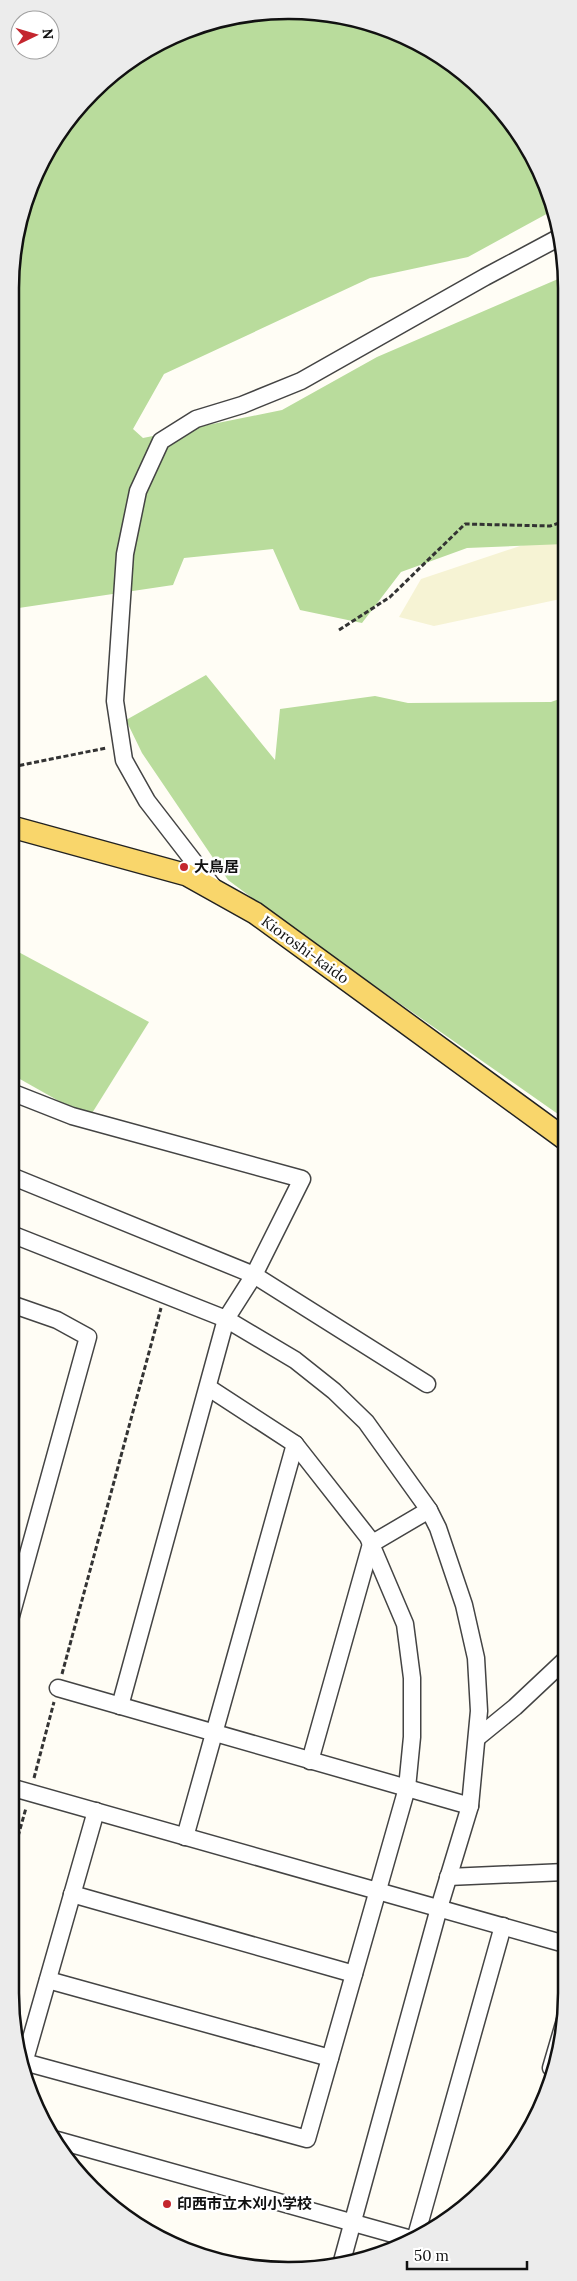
<svg xmlns="http://www.w3.org/2000/svg" width="577" height="2281" font-family="Lora,'Noto Sans JP',serif">
  <rect width="100%" height="100%" fill="#fffdf5"/>
  <!-- farmland -->
  <polygon fill="#f6f3d4" points="565,531 565,598 434,626 399,617 421,579"/>
  <!-- forest -->
  <g fill="#b9dc9c">
    <polygon points="325,12 412,39 486,92 538,166 552,211 468,257 370,278 164,374 133,429 143,438 282,410 377,357 565,276 565,544 467,548 401,572 362,623 300,610 273,549 184,558 173,585 12,609 12,252 47,149 119,67 217,19"/>
    <polygon points="206,675 275,760 280,709 375,696 408,703 551,702 565,697 565,1119 302,935 228,880 142,753 126,720"/>
    <polygon points="11,948 149,1022 89,1118 11,1074"/>
  </g>
  <g fill="none" stroke-linecap="round" stroke-linejoin="round">
    <!-- minor casing -->
    <g stroke="#444" stroke-width="19">
      <g id="minor">
        <polyline points="215,889 147,801 124,760 115,701 125,554 138,491 161,441 196,419 242,405 301,381 485,277 560,237"/>
        <polyline points="11,1092 72,1116 302,1179 254,1275 226,1319 120,1706"/>
        <polyline points="11,1176 254,1275 427,1384"/>
        <polyline points="11,1234 226,1319 295,1360 334,1391 366,1422 429,1510 438,1528 464,1605 476,1658 479,1711 470,1806 439,1908 342,2261"/>
        <polyline points="11,1616 88,1337 57,1320 11,1304"/>
        <polyline points="58,1688 470,1806"/>
        <polyline points="477,1738 515,1707 565,1660"/>
        <polyline points="310,1761 371,1544 429,1510"/>
        <polyline points="10,1787 565,1944"/>
        <polyline points="185,1837 295,1444"/>
        <polyline points="448,1877 565,1872"/>
        <polyline points="72,1894 354,1974"/>
        <polyline points="48,1980 330,2058"/>
        <polyline points="24,2062 307,2139 407,1788 412,1737 412,1678 405,1624 368,1537 295,1444 209,1388"/>
        <polyline points="24,2063 96,1811"/>
        <polyline points="551,2068 565,2020"/>
        <polyline points="57,2140 411,2239"/>
        <polyline points="416,2236 503,1926"/>
      </g>
    </g>
    <!-- major casing -->
    <g stroke="#222" stroke-width="24">
      <polyline id="major" points="12,827 187,875 255,913 565,1139"/>
    </g>
    <!-- path -->
    <g stroke="#333" stroke-width="3" stroke-dasharray="5 2.5" stroke-linecap="butt">
      <polyline points="339,630 390,597 465,524 550,526 565,521"/>
      <polyline points="12,767 106,748"/>
      <polyline points="62,1674 161,1308"/>
      <polyline points="34,1778 54,1702"/>
      <polyline points="10,1865 26,1808"/>
    </g>
    <!-- minor -->
    <use href="#minor" stroke="#fff" stroke-width="16"/>
    <!-- major -->
    <use href="#major" stroke="#f9d66b" stroke-width="21"/>
  </g>
  <!-- markers -->
  <g fill="#c4262e" stroke="#fff" stroke-width="2">
    <circle cx="184" cy="867" r="5"/>
    <circle cx="167" cy="2204" r="5"/>
  </g>
  <g text-anchor="middle" stroke-width="5" stroke-linejoin="round" paint-order="stroke">
    <!-- poi labels -->
    <g font-size="15" font-weight="bold" fill="#111" stroke="#fff" text-anchor="start">
      <text x="194" y="872">大鳥居</text>
      <text x="177" y="2209">印西市立木刈小学校</text>
    </g>
    <!-- street labels -->
    <g font-size="15" fill="#111" stroke="#fff">
      <text transform="translate(305 950) rotate(36)" y="5">Kioroshi-kaido</text>
    </g>
  </g>
  <!-- crop -->
  <path d="M0 0H577V2281H0ZM288 19H289A269 269 0 0 1 558 288V1993A269 269 0 0 1 289 2262H288A269 269 0 0 1 19 1993V288A269 269 0 0 1 288 19Z" fill="#ececec" fill-rule="evenodd"/>
  <path fill="none" stroke="#111" stroke-width="2.5" d="M288 19H289A269 269 0 0 1 558 288V1993A269 269 0 0 1 289 2262H288A269 269 0 0 1 19 1993V288A269 269 0 0 1 288 19Z"/>
  <!-- north arrow -->
  <g transform="translate(35 35) rotate(85)"><circle r="24" fill="#ffffff" stroke="#a0a0a0"/>
  <path d="M0-4L9 19L0 12L-9 19Z" fill="#c4262e"/>
  <text y="-8" font-size="14" font-weight="bold" text-anchor="middle" fill="#111111">N</text>
  </g>
  <!-- scale -->
  <path d="M407 2261v8h120v-8" fill="none" stroke="#111111" stroke-width="2.5"/>
  <text x="414" y="2261" font-size="15" fill="#111111" stroke="#ffffff" stroke-width="4" paint-order="stroke">50 m</text>
</svg>
